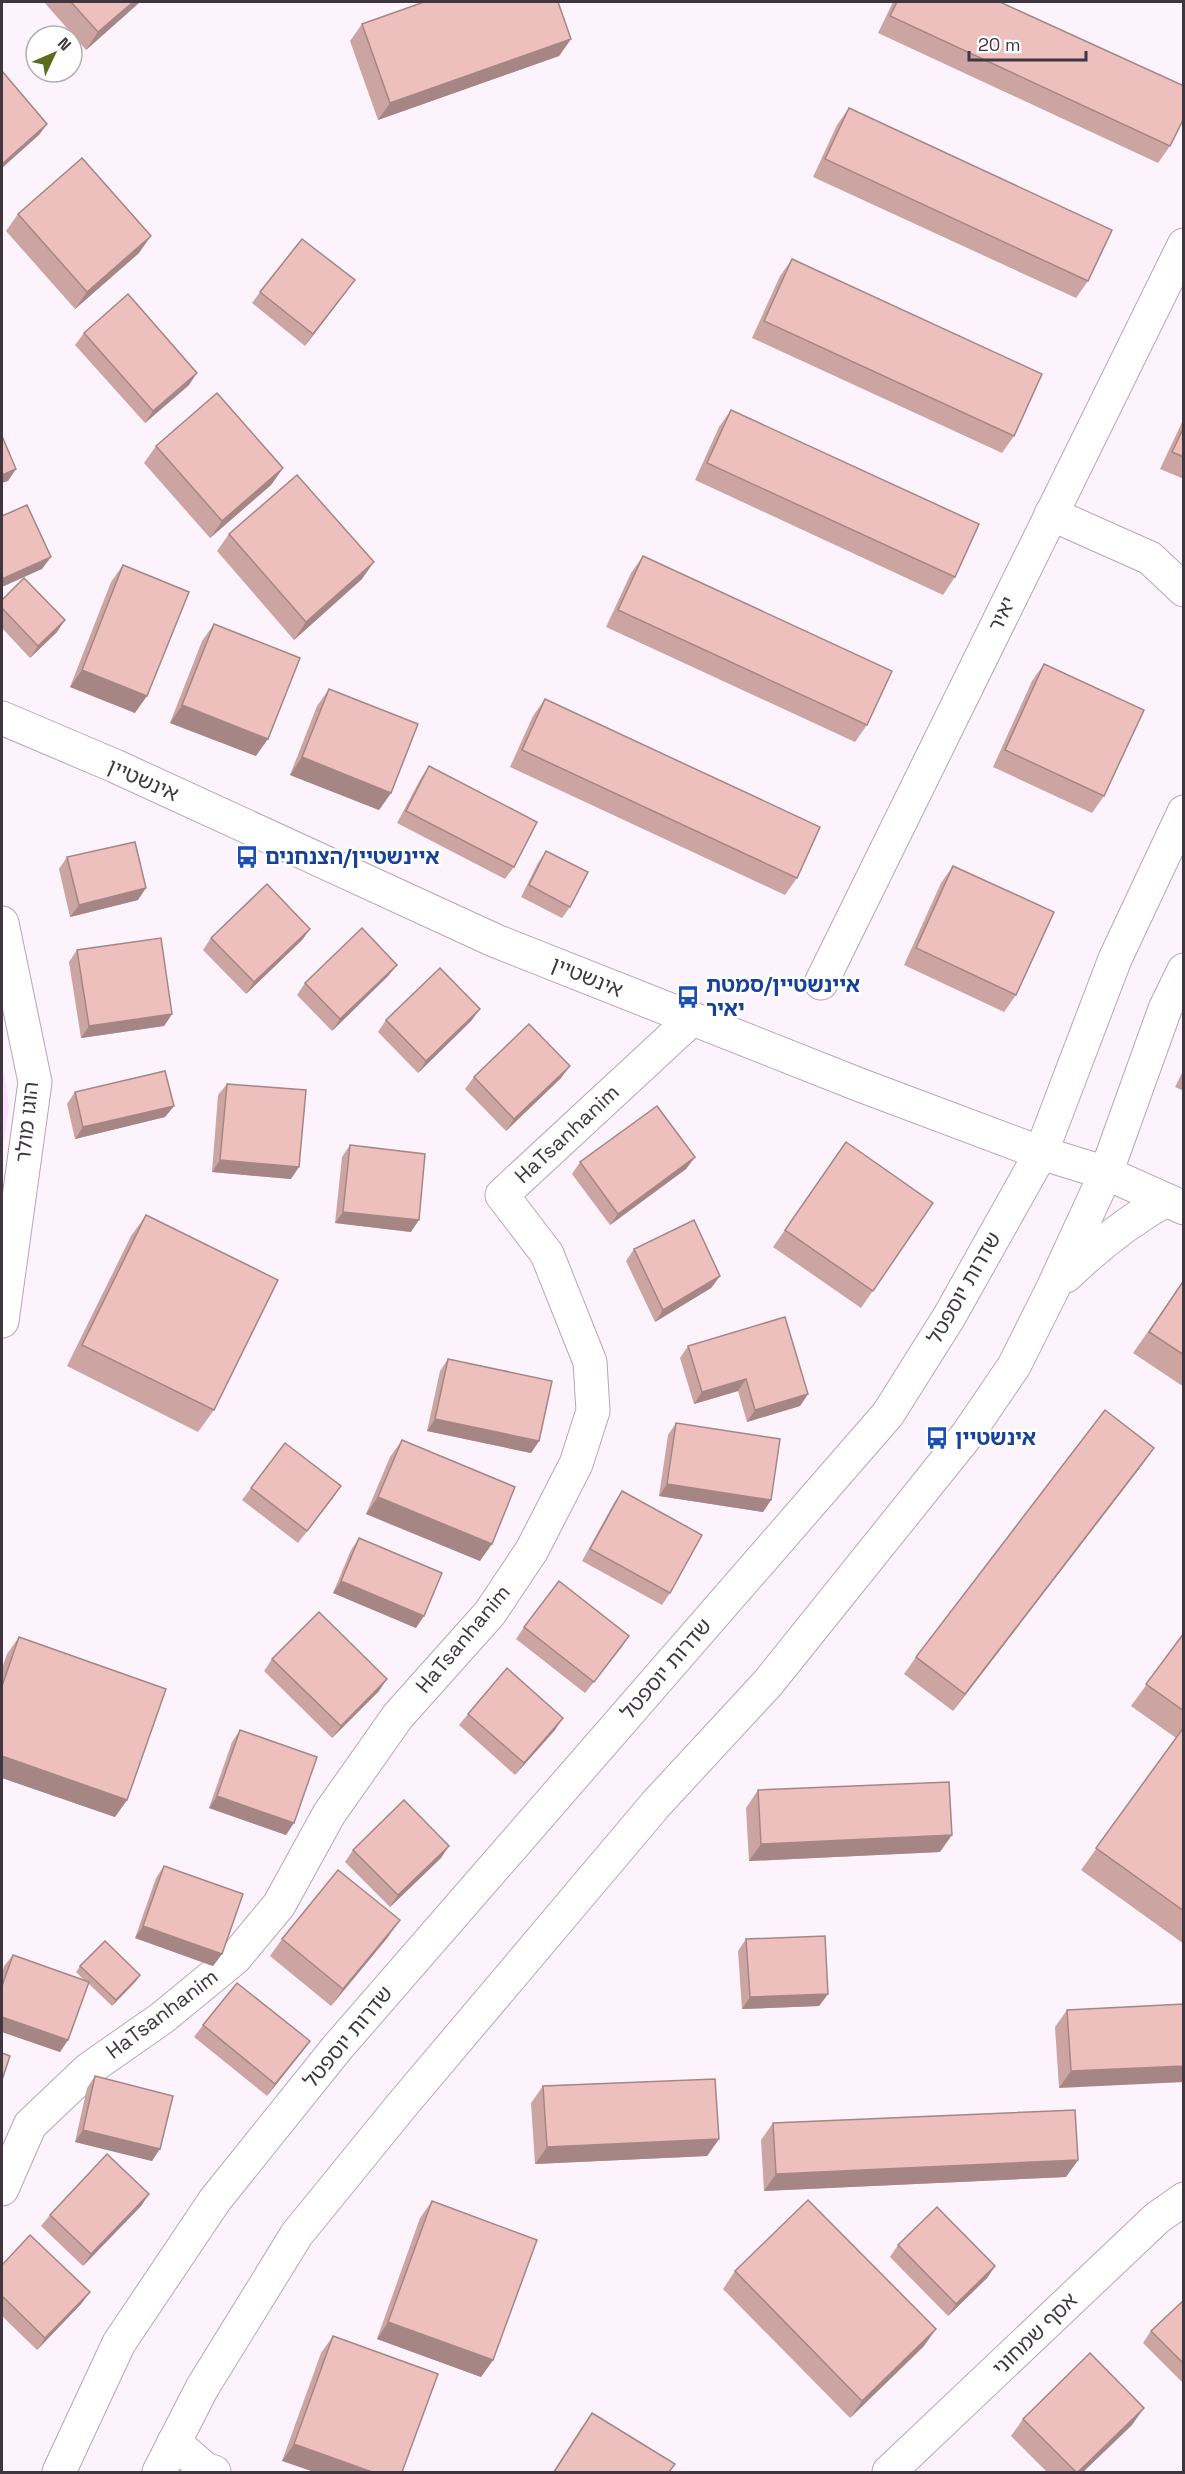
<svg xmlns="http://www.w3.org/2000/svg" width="1185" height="2474" font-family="'Space Grotesk','Noto Sans Hebrew',sans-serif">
  <rect width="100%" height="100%" fill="#fcf3fc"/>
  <!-- built -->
  <polygon fill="#fde0fd" points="2,1073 4,1073 9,1106 2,1156"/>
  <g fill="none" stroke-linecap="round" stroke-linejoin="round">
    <!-- minor casing -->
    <g stroke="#baa4ba" stroke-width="35">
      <g id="minor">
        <polyline points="1051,514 1150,558 1184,590"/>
        <polyline points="2,718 115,766 496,941 860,1085 1041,1153 1106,1173 1184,1208"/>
        <polyline points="2,923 35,1082 2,1321"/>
        <polyline points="821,983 1184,245"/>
        <path d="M1066,1276C1097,1246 1128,1221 1166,1200"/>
        <polyline points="2,2189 30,2125 89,2069 162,2018 235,1958 279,1905 329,1814 398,1716 490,1613 532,1550 576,1464 593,1411 590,1362 547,1254 502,1195 692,1019"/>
        <polyline points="174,2442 205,2469 214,2472"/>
        <polyline points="59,2472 119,2343 215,2200 337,2048 888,1414 949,1317 1041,1153 1115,959 1184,812"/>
        <polyline points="159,2472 202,2388 297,2234 402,2105 656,1804 768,1683 967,1435 1014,1366 1052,1290 1106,1173 1165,1009 1184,970"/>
        <polyline points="889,2472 1157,2218 1184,2199"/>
      </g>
    </g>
    <!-- minor -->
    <use href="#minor" stroke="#fff" stroke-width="33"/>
  </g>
  <!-- wall -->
  <g fill="#cca5a3">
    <polygon points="44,2 140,2 86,50"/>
    <polygon points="893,2 1000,2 1170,146 1158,163 878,33"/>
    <polygon points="362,24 571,39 559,56 378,120 350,41"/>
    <polygon points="849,108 1088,281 1076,298 813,177 837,125"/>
    <polygon points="18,214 139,253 75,309 6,231"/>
    <polygon points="792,259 1014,436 1002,453 752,338 780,276"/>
    <polygon points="260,292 346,292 305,346 252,303"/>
    <polygon points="84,333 189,385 145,423 75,345"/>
    <polygon points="731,410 955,577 943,595 695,480 719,427"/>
    <polygon points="1184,418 1184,479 1160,469"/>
    <polygon points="156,446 283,468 271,485 210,538 144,463"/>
    <polygon points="229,534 362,579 294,640 217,551"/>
    <polygon points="643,556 867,725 855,742 606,627 631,573"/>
    <polygon points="123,565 135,713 70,687 111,582"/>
    <polygon points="2,600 57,632 30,658 2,628"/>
    <polygon points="214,624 256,756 170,723 202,641"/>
    <polygon points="1044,664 1104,796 1092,813 993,767 1032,681"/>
    <polygon points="329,689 391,793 379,810 290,775 317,706"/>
    <polygon points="545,699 797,878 785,895 510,767 533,716"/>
    <polygon points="429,766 514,867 505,879 397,823 421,778"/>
    <polygon points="546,851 570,907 562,918 521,897 538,863"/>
    <polygon points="67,857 138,900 70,917 59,869"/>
    <polygon points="953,866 1016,995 1004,1012 904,965 941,883"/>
    <polygon points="310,929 302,940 246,994 203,950 211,938"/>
    <polygon points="77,950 172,1014 164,1026 81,1038 69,962"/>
    <polygon points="397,965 388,976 332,1031 297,995 305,983"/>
    <polygon points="480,1009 471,1021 418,1073 378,1032 386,1020"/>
    <polygon points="1184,1069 1184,1091 1175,1087"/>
    <polygon points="474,1077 561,1078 506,1131 465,1089"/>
    <polygon points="227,1084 291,1179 212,1172 218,1095"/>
    <polygon points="75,1092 174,1106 165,1117 75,1139 67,1104"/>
    <polygon points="846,1142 933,1203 861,1308 773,1247"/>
    <polygon points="350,1145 411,1232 335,1223 342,1157"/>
    <polygon points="695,1157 686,1169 610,1225 572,1174 580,1162"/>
    <polygon points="146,1215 214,1410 198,1432 67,1366 131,1236"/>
    <polygon points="634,1249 720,1276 711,1288 655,1322 626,1261"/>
    <polygon points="1184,1280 1184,1387 1133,1353"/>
    <polygon points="688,1346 808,1394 800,1406 747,1422 738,1391 694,1404 680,1358"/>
    <polygon points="448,1359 539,1441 531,1453 427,1431 440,1371"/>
    <polygon points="676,1423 771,1500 763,1512 659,1496 668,1435"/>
    <polygon points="402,1440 480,1561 366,1514 390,1457"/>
    <polygon points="1154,1448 1142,1465 953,1711 904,1674 916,1657"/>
    <polygon points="341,1486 298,1543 242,1500 251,1488"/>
    <polygon points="622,1491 670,1593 662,1605 582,1561 614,1503"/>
    <polygon points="359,1538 416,1628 333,1593 351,1550"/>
    <polygon points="524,1627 621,1648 585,1693 516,1639"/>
    <polygon points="1184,1633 1184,1944 1081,1870 1176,1738 1131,1706"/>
    <polygon points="19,1637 127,1800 115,1817 2,1778 2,1668 7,1654"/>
    <polygon points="272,1659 379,1691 332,1738 264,1671"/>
    <polygon points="468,1714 555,1730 515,1775 459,1725"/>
    <polygon points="240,1730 286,1835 209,1808 232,1742"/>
    <polygon points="758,1790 940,1852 749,1861 746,1808"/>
    <polygon points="353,1850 441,1858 390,1907 345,1862"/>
    <polygon points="164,1866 222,1954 213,1966 135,1938 156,1878"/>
    <polygon points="388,1937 331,2006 270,1956 282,1939"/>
    <polygon points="746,1939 828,1994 819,2006 742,2009 738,1951"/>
    <polygon points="13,1955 84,1980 76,1972 80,1966 140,1975 136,1981 112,2006 88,1983 68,2040 60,2052 2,2032 2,1974 4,1966"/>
    <polygon points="1184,2004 1059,2088 1055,2027 1067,2010"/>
    <polygon points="203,2025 310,2041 267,2096 194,2037"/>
    <polygon points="95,2076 152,2161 75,2142 87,2088"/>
    <polygon points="543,2086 719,2139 707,2156 535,2164 531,2103"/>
    <polygon points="773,2123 1078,2160 1066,2177 764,2191 761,2140"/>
    <polygon points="149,2194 141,2206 83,2266 41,2226 50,2215"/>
    <polygon points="432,2201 493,2360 481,2377 377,2339 420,2218"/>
    <polygon points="898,2245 995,2266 987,2278 948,2316 890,2257"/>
    <polygon points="2,2265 90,2292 81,2304 37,2350 2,2316"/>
    <polygon points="735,2271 924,2346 850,2418 723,2289"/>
    <polygon points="1184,2300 1184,2384 1143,2343 1151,2331"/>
    <polygon points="333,2336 438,2374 282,2461 321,2353"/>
    <polygon points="592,2413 669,2472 553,2472 580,2430"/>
    <polygon points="1023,2419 1132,2425 1083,2472 1047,2472 1011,2436"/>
  </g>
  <!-- shaded-wall -->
  <g fill="#a68685">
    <polygon points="133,2 140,2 86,50 98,32"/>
    <polygon points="571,39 559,56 378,120 390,103"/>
    <polygon points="47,124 39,135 2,168 2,164"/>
    <polygon points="151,236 139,253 75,309 87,292"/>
    <polygon points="355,280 346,292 305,346 313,334"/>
    <polygon points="197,373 189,385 145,423 153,411"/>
    <polygon points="283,468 271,485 210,538 222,521"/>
    <polygon points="16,469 8,481 2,483 2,475"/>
    <polygon points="51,557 42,569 2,587 2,579"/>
    <polygon points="374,562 362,579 294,640 306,622"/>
    <polygon points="65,620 57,632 30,658 38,646"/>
    <polygon points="82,670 147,696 135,713 70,687"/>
    <polygon points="182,705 268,739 256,756 170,723"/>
    <polygon points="302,757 391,793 379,810 290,775"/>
    <polygon points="146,888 138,900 70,917 79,905"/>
    <polygon points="310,929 302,940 246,994 254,982"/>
    <polygon points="397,965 388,976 332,1031 340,1019"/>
    <polygon points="480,1009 471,1021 418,1073 426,1061"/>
    <polygon points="172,1014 164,1026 81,1038 89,1026"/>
    <polygon points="570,1066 561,1078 506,1131 514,1119"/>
    <polygon points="174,1106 165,1117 75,1139 83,1127"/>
    <polygon points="695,1157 686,1169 610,1225 618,1214"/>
    <polygon points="220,1160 299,1167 291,1179 212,1172"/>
    <polygon points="343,1212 419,1220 411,1232 335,1223"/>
    <polygon points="720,1276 711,1288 655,1322 663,1310"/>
    <polygon points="746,1379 738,1391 694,1404 702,1392"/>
    <polygon points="808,1394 800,1406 747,1422 755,1410"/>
    <polygon points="435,1419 539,1441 531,1453 427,1431"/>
    <polygon points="1154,1448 1142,1465 953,1711 965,1694"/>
    <polygon points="667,1484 771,1500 763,1512 659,1496"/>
    <polygon points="341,1486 333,1498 298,1543 307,1531"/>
    <polygon points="378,1497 492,1544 480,1561 366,1514"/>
    <polygon points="341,1581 424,1616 416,1628 333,1593"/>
    <polygon points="629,1636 621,1648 585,1693 594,1682"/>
    <polygon points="387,1679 379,1691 332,1738 341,1726"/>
    <polygon points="563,1718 555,1730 515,1775 524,1763"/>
    <polygon points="2,1756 127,1800 115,1817 2,1778"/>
    <polygon points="217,1796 294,1823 286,1835 209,1808"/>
    <polygon points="952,1835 940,1852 749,1861 761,1844"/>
    <polygon points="449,1846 441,1858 390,1907 398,1895"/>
    <polygon points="400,1920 388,1937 331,2006 343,1989"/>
    <polygon points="143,1926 222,1954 213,1966 135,1938"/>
    <polygon points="140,1975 136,1981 112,2006 116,2000"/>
    <polygon points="828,1994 819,2006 742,2009 750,1997"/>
    <polygon points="2,2017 68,2040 60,2052 2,2032"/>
    <polygon points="310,2041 302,2052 267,2096 275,2084"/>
    <polygon points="1184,2066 1184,2082 1059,2088 1071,2071"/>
    <polygon points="83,2130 160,2149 152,2161 75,2142"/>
    <polygon points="719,2139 707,2156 535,2164 547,2147"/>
    <polygon points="1078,2160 1066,2177 764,2191 776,2174"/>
    <polygon points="149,2194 141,2206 83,2266 91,2254"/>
    <polygon points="995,2266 987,2278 948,2316 956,2304"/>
    <polygon points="90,2292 81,2304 37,2350 45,2338"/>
    <polygon points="388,2322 493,2360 481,2377 377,2339"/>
    <polygon points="936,2329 924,2346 850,2418 862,2401"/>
    <polygon points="1144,2408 1132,2425 1083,2472 1078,2472"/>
    <polygon points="294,2444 372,2472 314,2472 282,2461"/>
  </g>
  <!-- building -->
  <g fill="#edc0be" stroke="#a68685" stroke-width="1.5">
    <polygon points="71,2 133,2 98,32"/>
    <polygon points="424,2 558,2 571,39 390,103 362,24"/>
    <polygon points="897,2 1000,2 1184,86 1184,118 1170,146 890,16"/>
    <polygon points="2,71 47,124 2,164"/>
    <polygon points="849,108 1112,230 1088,281 825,159"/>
    <polygon points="82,158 151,236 87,292 18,214"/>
    <polygon points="302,239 355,280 313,334 260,292"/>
    <polygon points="792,259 1042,374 1014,436 764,321"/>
    <polygon points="128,294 197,373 153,411 84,333"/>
    <polygon points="217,393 283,468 222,521 156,446"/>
    <polygon points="731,410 979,524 955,577 707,463"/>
    <polygon points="1184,427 1184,457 1172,452"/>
    <polygon points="2,436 16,469 2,475"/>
    <polygon points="297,475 374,562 306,622 229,534"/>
    <polygon points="27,505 51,557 2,579 2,516"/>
    <polygon points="643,556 892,671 867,725 618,610"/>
    <polygon points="123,565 189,592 147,696 82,670"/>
    <polygon points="24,578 65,620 38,646 2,608 2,600"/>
    <polygon points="214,624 300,658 268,739 182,705"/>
    <polygon points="1044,664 1144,710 1104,796 1005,750"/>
    <polygon points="329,689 418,724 391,793 302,757"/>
    <polygon points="545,699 820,827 797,878 522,750"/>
    <polygon points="429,766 537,822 514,867 406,811"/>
    <polygon points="135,842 146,888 79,905 67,857"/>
    <polygon points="546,851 588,872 570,907 529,885"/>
    <polygon points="953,866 1054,912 1016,995 916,948"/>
    <polygon points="267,884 310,929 254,982 211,938"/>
    <polygon points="362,928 397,965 340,1019 305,983"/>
    <polygon points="161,938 172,1014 89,1026 77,950"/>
    <polygon points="440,968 480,1009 426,1061 386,1020"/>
    <polygon points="529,1024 570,1066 514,1119 474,1077"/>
    <polygon points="165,1071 174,1106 83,1127 75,1092"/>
    <polygon points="227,1084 306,1090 299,1167 220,1160"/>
    <polygon points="657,1106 695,1157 618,1214 580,1162"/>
    <polygon points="846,1142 933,1203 873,1291 785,1230"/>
    <polygon points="350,1145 425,1154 419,1220 343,1212"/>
    <polygon points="146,1215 278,1280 214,1410 82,1345"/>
    <polygon points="694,1220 720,1276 663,1310 634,1249"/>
    <polygon points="1184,1280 1184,1355 1149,1332"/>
    <polygon points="785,1317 808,1394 755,1410 746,1379 702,1392 688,1346"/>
    <polygon points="448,1359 552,1381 539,1441 435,1419"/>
    <polygon points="1105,1410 1154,1448 965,1694 916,1657"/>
    <polygon points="676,1423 780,1439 771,1500 667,1484"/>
    <polygon points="402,1440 515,1487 492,1544 378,1497"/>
    <polygon points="285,1443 341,1486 307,1531 251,1488"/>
    <polygon points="622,1491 702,1535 670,1593 590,1549"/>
    <polygon points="359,1538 442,1573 424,1616 341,1581"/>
    <polygon points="559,1581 629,1636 594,1682 524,1627"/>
    <polygon points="319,1612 387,1679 341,1726 272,1659"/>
    <polygon points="1184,1633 1184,1711 1146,1684"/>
    <polygon points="19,1637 166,1689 127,1800 2,1756 2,1686"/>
    <polygon points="507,1668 563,1718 524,1763 468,1714"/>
    <polygon points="1184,1727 1184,1911 1096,1848"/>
    <polygon points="240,1730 317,1757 294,1823 217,1796"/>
    <polygon points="949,1782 952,1835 761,1844 758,1790"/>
    <polygon points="404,1800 449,1846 398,1895 353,1850"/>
    <polygon points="164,1866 243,1894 222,1954 143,1926"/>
    <polygon points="338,1870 400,1920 343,1989 282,1939"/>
    <polygon points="825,1936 828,1994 750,1997 746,1939"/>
    <polygon points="105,1941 140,1975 116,2000 80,1966"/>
    <polygon points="13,1955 89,1982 68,2040 2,2017 2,1986"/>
    <polygon points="237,1983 310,2041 275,2084 203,2025"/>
    <polygon points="1184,2004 1184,2066 1071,2071 1067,2010"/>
    <polygon points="2,2053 10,2056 2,2080"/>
    <polygon points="95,2076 173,2096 160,2149 83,2130"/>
    <polygon points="715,2079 719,2139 547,2147 543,2086"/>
    <polygon points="1075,2110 1078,2160 776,2174 773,2123"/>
    <polygon points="107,2154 149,2194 91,2254 50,2215"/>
    <polygon points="808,2200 936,2329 862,2401 735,2271"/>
    <polygon points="432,2201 537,2240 493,2360 388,2322"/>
    <polygon points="937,2207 995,2266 956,2304 898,2245"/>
    <polygon points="30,2235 90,2292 45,2338 2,2296 2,2265"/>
    <polygon points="1184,2300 1184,2364 1151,2331"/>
    <polygon points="333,2336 438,2374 402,2472 372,2472 294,2444"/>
    <polygon points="1090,2353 1144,2408 1078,2472 1076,2472 1023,2419"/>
    <polygon points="592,2413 675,2464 669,2472 554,2472"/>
  </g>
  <!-- icons -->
  <defs>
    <g id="bus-bare" transform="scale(1.8)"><path d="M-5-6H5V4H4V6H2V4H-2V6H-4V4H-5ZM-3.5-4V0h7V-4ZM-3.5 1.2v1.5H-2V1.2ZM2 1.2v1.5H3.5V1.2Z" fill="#1a4fb4" stroke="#fff" stroke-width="2.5" paint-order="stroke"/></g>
  </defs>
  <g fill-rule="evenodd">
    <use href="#bus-bare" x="247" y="857"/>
    <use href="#bus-bare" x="688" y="997"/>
    <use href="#bus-bare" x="937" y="1438"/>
  </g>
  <g text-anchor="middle" stroke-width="5" stroke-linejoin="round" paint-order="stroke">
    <!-- street labels -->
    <g font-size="21" fill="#3f363f" stroke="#fff">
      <text transform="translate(1002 614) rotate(-64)" y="7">יאיר</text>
      <text transform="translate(143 780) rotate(24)" y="7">אינשטיין</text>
      <text transform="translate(587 977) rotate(22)" y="7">אינשטיין</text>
      <text transform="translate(27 1122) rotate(-84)" y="7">הוגו מולר</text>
      <text transform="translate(567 1134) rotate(-43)" y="7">HaTsanhanim</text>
      <text transform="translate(964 1288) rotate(-60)" y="7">שדרות יוספטל</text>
      <text transform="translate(463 1639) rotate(-50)" y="7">HaTsanhanim</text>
      <text transform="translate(666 1669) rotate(-49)" y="7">שדרות יוספטל</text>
      <text transform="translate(162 2014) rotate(-37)" y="7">HaTsanhanim</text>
      <text transform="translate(348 2037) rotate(-50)" y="7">שדרות יוספטל</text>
      <text transform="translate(1035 2334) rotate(-44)" y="7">אסף שמחוני</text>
    </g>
    <!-- transit labels -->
    <g font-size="21" font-weight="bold" fill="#164399" stroke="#fff" text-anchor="start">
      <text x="265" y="864">איינשטיין/הצנחנים</text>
      <text x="706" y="992">איינשטיין/סמטת<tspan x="706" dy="24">יאיר</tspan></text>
      <text x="955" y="1445">אינשטיין</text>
    </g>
  </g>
  <!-- border -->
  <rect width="1185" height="2474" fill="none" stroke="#3f363f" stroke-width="6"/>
  <!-- north arrow -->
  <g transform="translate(54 54) rotate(46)"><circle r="28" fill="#ffffff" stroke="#b2afb2" stroke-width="1.5"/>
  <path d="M0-4.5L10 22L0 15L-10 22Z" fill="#5a6d1c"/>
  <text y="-9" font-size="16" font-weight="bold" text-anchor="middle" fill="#3f363f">N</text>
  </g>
  <!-- scale -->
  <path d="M969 51v9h117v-9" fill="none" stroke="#3f363f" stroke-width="3"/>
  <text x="978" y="51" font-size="18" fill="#3f363f" stroke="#ffffff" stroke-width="4.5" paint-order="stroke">20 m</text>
</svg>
